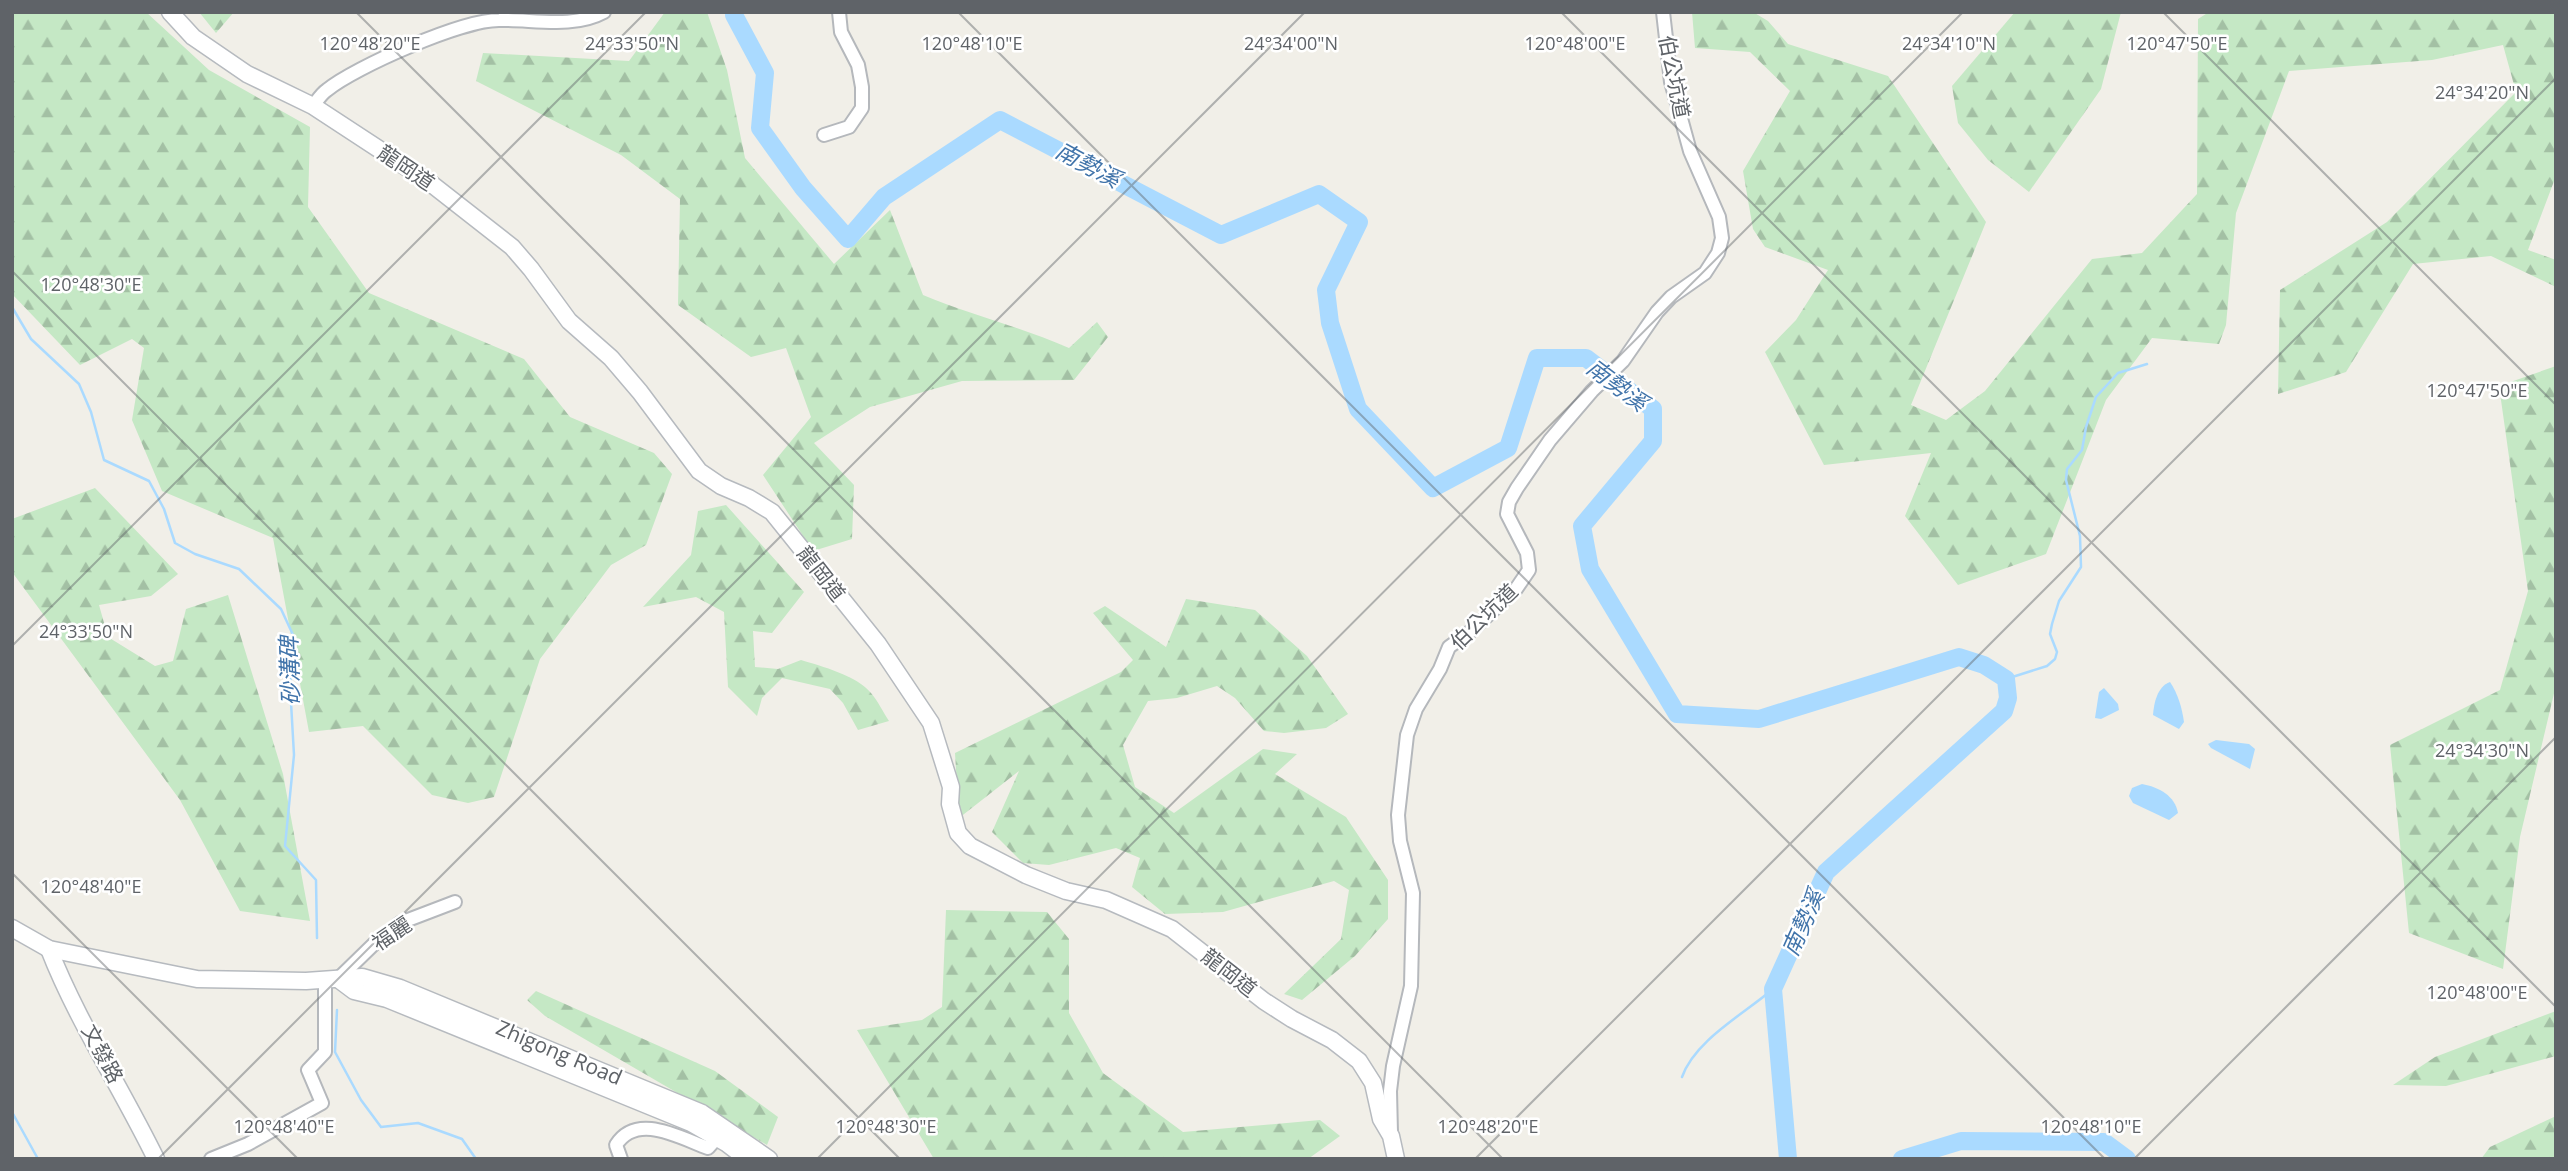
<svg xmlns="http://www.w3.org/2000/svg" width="2568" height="1171" font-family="'Open Sans','Noto Sans TC',sans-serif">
  <defs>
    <pattern id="forest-firs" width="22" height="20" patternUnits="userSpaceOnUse" patternTransform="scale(1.75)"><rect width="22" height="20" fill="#c5e8c5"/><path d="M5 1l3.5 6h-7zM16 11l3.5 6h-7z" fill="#a3c0a4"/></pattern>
  </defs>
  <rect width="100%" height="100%" fill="#f1efe8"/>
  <!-- forest -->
  <g fill="url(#forest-firs)">
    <polygon points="12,12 146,12 209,70 310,127 308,207 369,293 524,359 570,417 654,453 672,474 646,545 611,565 540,659 494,797 468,803 432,795 363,726 309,732 273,538 162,491 132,420 144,348 132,339 80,365 12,294"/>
    <polygon points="199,12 234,12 216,33"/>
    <path d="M665,12H707L727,70L745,158L834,264L890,210L923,295C971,315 1021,327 1069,348L1097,322L1108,337L1074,380L962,381L870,407L814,443L854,485L852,539L813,551L763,475L811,417L786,348L751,357L678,305L680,199L621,155L476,81L483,53L629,61Z"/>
    <polygon points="1692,12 1753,12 1768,21 1788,44 1888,76 1986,222 1911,405 1946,420 1985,391 2092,259 2142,253 2197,194 2198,19 2209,12 2556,12 2556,176 2528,250 2556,260 2556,287 2491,256 2413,264 2346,372 2278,394 2280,290 2387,222 2516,92 2503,45 2432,60 2289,71 2236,213 2226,325 2219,344 2152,338 2106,400 2046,554 1958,585 1905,516 1931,453 1824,465 1765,352 1796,320 1828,270 1765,247 1753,229 1743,171 1790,91 1750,52 1695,48"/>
    <polygon points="2015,12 2121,12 2101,89 2029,192 1988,160 1958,123 1952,86"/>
    <polygon points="2556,366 2556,685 2520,837 2503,969 2409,933 2390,745 2500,690 2528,591 2499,386"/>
    <polygon points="95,488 178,574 151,596 99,605 108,637 155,666 173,661 186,609 228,595 283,774 310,921 240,911 180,800 12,572 12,519"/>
    <path d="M726,505L804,592L772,633L753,631L755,667L778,669L801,660C821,666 858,676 871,693C878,701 883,712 889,721L858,730L843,703L830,689L782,678L762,698L757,716L728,687L724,612L696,597L643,607L691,555L698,511Z"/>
    <polygon points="1186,599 1255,610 1307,656 1348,714 1326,728 1284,733 1264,731 1235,698 1217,686 1177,698 1148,701 1123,745 1135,787 1174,813 1263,749 1297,754 1275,774 1346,817 1388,880 1388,919 1355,956 1302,1000 1284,994 1341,939 1349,890 1334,881 1223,912 1165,914 1132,887 1140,858 1116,848 1049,865 1023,863 992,832 1019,771 959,818 955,753 1121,672 1133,660 1093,613 1105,606 1166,647"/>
    <polygon points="946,910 1047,912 1069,939 1069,1013 1103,1073 1183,1132 1320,1120 1340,1136 1308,1159 934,1159 857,1030 922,1020 942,1007"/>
    <polygon points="536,991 715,1071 778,1117 767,1145 545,1016 527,1000"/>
    <polygon points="2556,1011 2556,1056 2446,1086 2393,1085 2435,1057"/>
    <polygon points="2556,1116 2556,1159 2481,1159 2490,1147"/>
  </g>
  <!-- water -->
  <g fill="#aadaff">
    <path d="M2170,682C2178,694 2182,708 2184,722L2179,729L2153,715C2154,703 2157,687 2170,682Z"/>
    <polygon points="2104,688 2118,704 2119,710 2101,719 2095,718 2099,692"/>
    <polygon points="2216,740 2249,744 2255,749 2250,769 2211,748 2208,744"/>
    <path d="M2142,784C2159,787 2175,796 2178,813L2169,820L2133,803L2129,796L2132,788Z"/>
  </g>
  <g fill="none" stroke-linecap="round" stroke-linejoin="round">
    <!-- stream -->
    <g stroke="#aadaff" stroke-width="2.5">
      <polyline points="12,261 12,282"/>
      <polyline points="12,307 31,339 79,384 91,412 104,460 149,481 164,509 175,543 195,554 239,569 281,609 294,637 290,685 294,755 285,846 316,880 317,938"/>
      <polyline points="2006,679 2047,666 2055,659 2057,652 2050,634 2052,624 2059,601 2081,567 2080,536 2066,480 2067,469 2082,450 2086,427 2096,397 2118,373 2147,364"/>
      <polyline points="337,1010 335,1052 361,1100 381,1127 418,1123 462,1139 476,1159"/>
      <path d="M1682,1077C1695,1040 1744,1014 1773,989"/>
      <polyline points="12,1112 38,1159"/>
    </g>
    <!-- river -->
    <g stroke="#aadaff" stroke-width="18">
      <polyline points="735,12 734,15 765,73 760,128 803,188 848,239 884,197 1000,120 1221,235 1319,194 1359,222 1326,290 1330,323 1358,409 1433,488 1508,448 1537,358 1586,358 1653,409 1653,441 1582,526 1590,569 1677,714 1759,719 1959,657 1984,665 2006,679 2008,698 2004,711 1826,872 1773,989 1788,1159"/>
      <polyline points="1902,1159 1961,1141 2104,1142 2127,1159"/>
    </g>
    <!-- street casing -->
    <g stroke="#b5b8bc" stroke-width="16">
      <g id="street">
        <path d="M313,106C317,101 321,94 327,90C355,67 462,20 499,20C532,19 573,29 604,12"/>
        <polyline points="824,135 849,127 862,108 862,87 858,65 841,32 839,12"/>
        <polyline points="338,979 376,942 400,923 455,902"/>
        <polyline points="1391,1133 1390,1091 1393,1066 1411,986 1413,893 1400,841 1398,815 1407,735 1416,709 1440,669 1449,647 1471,631 1516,589 1529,570 1527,553 1507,514 1509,502 1517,488 1550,440 1592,391 1623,361 1657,312 1671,297 1705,273 1718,253 1722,238 1719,217 1690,151 1671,82 1663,12"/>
        <polyline points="211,1159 248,1144 322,1103 308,1070 325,1052 325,980"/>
        <path d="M621,1159L616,1145C637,1112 680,1138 708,1148L717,1138"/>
      </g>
    </g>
    <!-- secondary casing -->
    <g stroke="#b6babf" stroke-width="19">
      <g id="secondary">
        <polyline points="170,12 193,37 247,74 313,106 429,182 512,247 531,269 569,321 611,358 640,392 699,471 721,486 749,498 772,512 878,644 931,723 951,787 950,804 958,833 970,846 1026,875 1066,891 1106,900 1172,929 1264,1001 1292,1019 1332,1040 1359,1061 1373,1083 1381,1119 1391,1136 1396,1159"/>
        <polyline points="12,928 49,949 197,979 306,981 362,977 400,988 702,1113 769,1159"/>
        <path d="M49,949C77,1021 122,1089 156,1159"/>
        <polyline points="338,979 354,991 387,999 691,1123 726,1143 747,1159"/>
      </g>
    </g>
    <!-- street -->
    <use href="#street" stroke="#fff" stroke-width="12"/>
    <!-- secondary -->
    <use href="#secondary" stroke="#fff" stroke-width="16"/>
  </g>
  <!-- ticks -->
  <path fill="none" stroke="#5f6368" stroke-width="2" stroke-opacity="0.45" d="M356,12L1503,1159M958,12L2105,1159M1561,12L2556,1007M2163,12L2556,405M12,271L900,1159M12,646L646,12M12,873L298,1159M158,1159L1305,12M817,1159L1963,12M1475,1159L2556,78M2134,1159L2556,737"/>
  <g text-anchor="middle" stroke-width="5" stroke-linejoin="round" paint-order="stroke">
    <!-- street labels -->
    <g font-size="21" fill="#5f6368" stroke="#fff">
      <text transform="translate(1674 77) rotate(79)" y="7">伯公坑道</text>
      <text transform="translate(406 168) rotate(34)" y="7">龍岡道</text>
      <text transform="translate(821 574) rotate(52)" y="7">龍岡道</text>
      <text transform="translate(1484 617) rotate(-44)" y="7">伯公坑道</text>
      <text transform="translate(392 934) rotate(-34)" y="7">福麗</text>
      <text transform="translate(1229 973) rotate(38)" y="7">龍岡道</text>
      <text transform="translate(559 1053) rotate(23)" y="7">Zhigong Road</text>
      <text transform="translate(102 1054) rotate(62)" y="7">文發路</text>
    </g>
    <!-- water labels -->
    <g font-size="23" font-style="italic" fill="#4174aa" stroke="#fff">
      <text transform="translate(1088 165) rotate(28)" y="8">南勢溪</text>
      <text transform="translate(1617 385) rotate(37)" y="8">南勢溪</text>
      <text transform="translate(290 671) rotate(-92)" y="8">砂溝碑</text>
      <text transform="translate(1803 923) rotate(-66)" y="8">南勢溪</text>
    </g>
  </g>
  <g font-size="18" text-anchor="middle" fill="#5f6368" stroke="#fff" stroke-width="5" stroke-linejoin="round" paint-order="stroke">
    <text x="370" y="50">120°48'20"E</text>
    <text x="632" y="50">24°33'50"N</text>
    <text x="972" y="50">120°48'10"E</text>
    <text x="1291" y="50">24°34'00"N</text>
    <text x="1575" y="50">120°48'00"E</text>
    <text x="1949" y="50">24°34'10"N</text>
    <text x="2177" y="50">120°47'50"E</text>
    <text x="2482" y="99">24°34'20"N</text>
    <text x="91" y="291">120°48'30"E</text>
    <text x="2477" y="397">120°47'50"E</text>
    <text x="86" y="638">24°33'50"N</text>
    <text x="2482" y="757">24°34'30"N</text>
    <text x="91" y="893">120°48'40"E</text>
    <text x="2477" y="999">120°48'00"E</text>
    <text x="886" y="1133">120°48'30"E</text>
    <text x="2091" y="1133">120°48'10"E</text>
    <text x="284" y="1133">120°48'40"E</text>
    <text x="1488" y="1133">120°48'20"E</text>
  </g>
  <!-- border -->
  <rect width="2568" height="1171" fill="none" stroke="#5f6368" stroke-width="28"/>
</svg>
